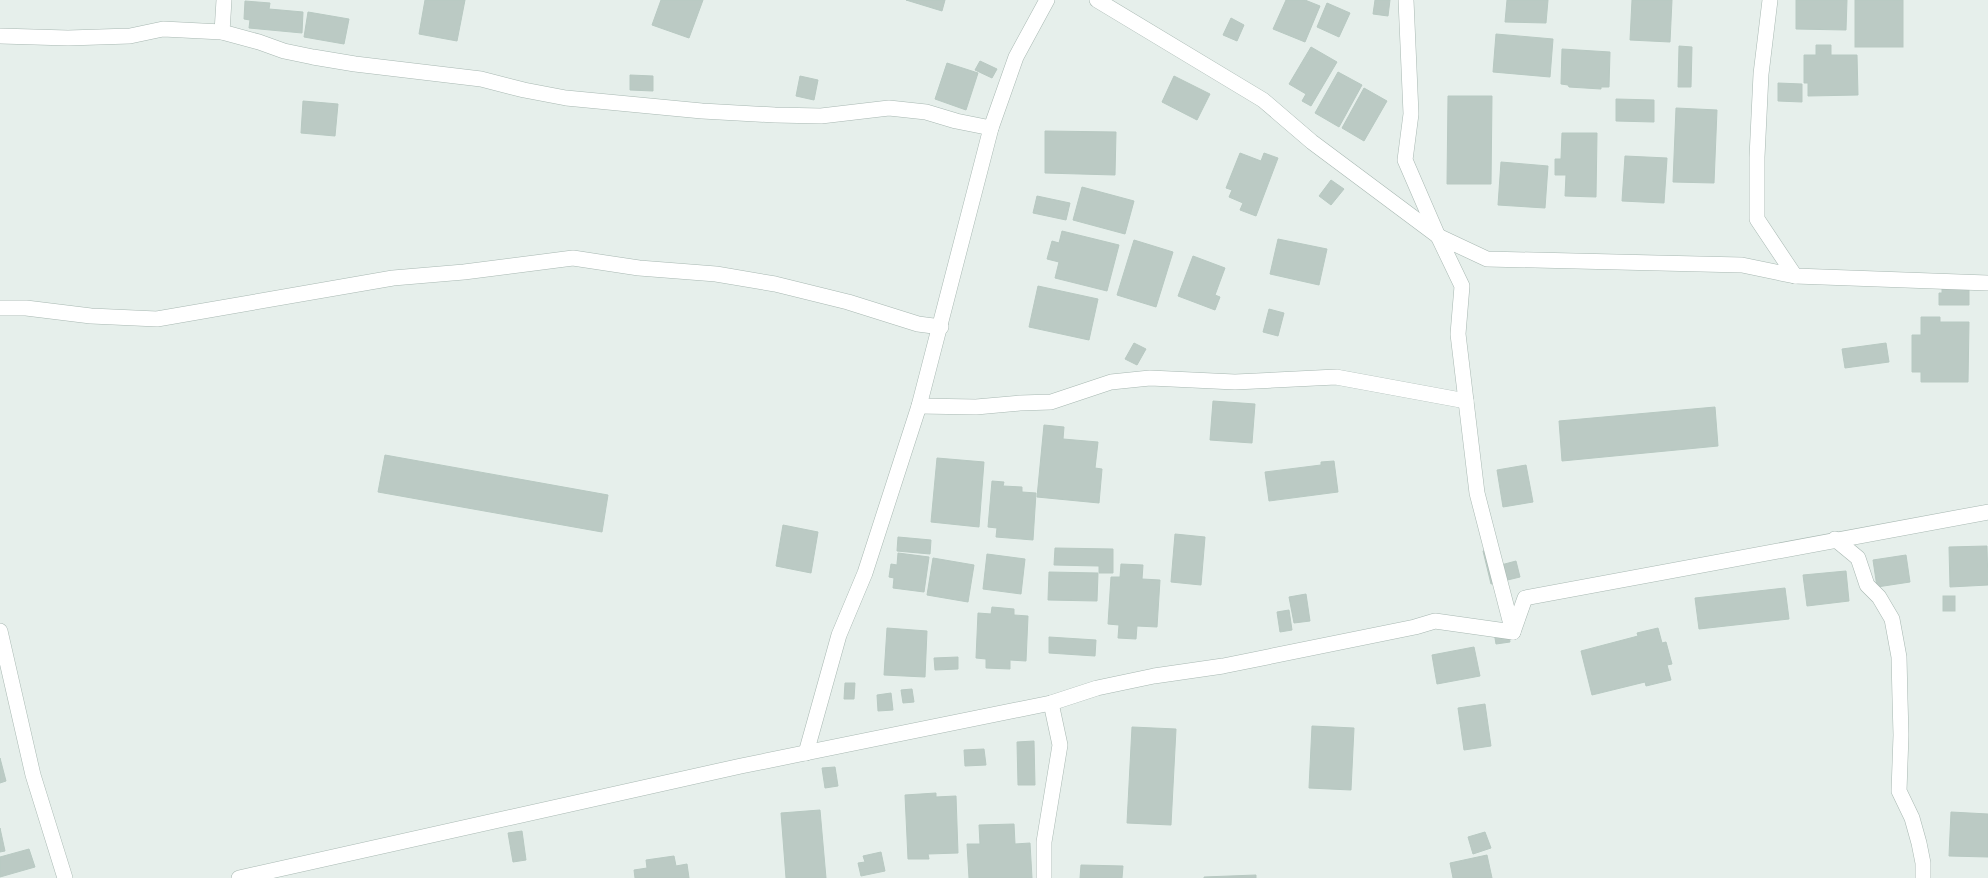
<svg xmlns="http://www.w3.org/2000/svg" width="1988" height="878" font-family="'Varela Round',sans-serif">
  <rect width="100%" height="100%" fill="#e6efeb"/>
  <!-- building -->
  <g fill="#bbcac4" stroke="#b8c9c2">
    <polygon points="425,0 465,0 457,41 419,34"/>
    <polygon points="661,0 703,0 689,38 652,25"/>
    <polygon points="906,0 945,0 942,11"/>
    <polygon points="1286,0 1305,0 1320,6 1305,42 1273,29"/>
    <polygon points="1375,0 1390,0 1388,16 1373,14"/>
    <polygon points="1507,0 1548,0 1546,23 1505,22"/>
    <polygon points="1632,0 1672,0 1670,42 1630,40"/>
    <polygon points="1796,0 1847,0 1846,30 1796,29"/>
    <rect x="1855" y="0" width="48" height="47"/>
    <polygon points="245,1 270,3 269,9 303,12 302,33 249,28 250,20 244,19"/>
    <polygon points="1327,3 1350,13 1339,37 1317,27"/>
    <polygon points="308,12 349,19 344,44 304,37"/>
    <polygon points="1231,18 1244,25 1237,41 1223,35"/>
    <polygon points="1496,34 1553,39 1550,77 1493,72"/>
    <polygon points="1816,45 1831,45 1831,55 1857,55 1858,95 1808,96 1808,83 1804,83 1804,55 1816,55"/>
    <polygon points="1679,46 1692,47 1691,87 1678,87"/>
    <polygon points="1311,47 1337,62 1311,106 1302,101 1306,94 1289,84"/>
    <polygon points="1562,49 1610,52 1609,87 1601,87 1601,89 1569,87 1568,85 1561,84"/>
    <polygon points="980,61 997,69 992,78 975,70"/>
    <polygon points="947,63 978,73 966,110 935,99"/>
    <polygon points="1338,72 1362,85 1339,127 1315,113"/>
    <polygon points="630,75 653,76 653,91 630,90"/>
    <polygon points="800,76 818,80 814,100 796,96"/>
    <polygon points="1174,76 1210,94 1197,120 1162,102"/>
    <polygon points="1778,83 1802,84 1802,102 1778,101"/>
    <polygon points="1364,88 1387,101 1364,141 1342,128"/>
    <polygon points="1448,96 1492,96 1491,184 1447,184"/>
    <polygon points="1616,99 1654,100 1654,122 1616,121"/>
    <polygon points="303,101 338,104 335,136 301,133"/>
    <polygon points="1676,108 1717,110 1714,183 1673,182"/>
    <polygon points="1045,131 1116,132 1115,175 1045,173"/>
    <polygon points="1562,133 1597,133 1596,197 1565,196 1566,175 1555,175 1555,159 1561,159"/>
    <polygon points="1240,153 1261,161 1264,153 1278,158 1256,216 1240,210 1243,203 1229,197 1232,190 1226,188"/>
    <polygon points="1625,156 1667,158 1664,203 1622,201"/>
    <polygon points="1501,162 1548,166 1545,208 1498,205"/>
    <polygon points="1331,180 1344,189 1331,205 1319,196"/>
    <polygon points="1082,187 1134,201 1125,234 1073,220"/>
    <polygon points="1037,196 1070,203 1066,220 1033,213"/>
    <polygon points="1062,231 1119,245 1107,291 1055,278 1059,262 1047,259 1052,241 1059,243"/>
    <polygon points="1278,239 1327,249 1319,285 1270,274"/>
    <polygon points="1134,240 1173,252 1156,307 1117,295"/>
    <polygon points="1193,256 1225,268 1215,295 1220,297 1215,310 1178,296"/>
    <polygon points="1942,285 1969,285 1969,305 1939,305 1939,293 1942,293"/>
    <polygon points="1038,286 1098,299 1089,340 1029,327"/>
    <polygon points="1269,309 1284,313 1278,336 1263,332"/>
    <polygon points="1921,317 1940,317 1940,322 1969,322 1968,382 1921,382 1921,372 1912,372 1912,335 1921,335"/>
    <polygon points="1134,343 1146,349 1137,365 1125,359"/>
    <polygon points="1886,343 1889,362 1845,368 1842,349"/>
    <polygon points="1213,401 1255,404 1252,443 1210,440"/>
    <polygon points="1715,407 1718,446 1562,461 1559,421"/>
    <polygon points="1044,425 1064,427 1063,439 1098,442 1095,468 1102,469 1099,503 1037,497"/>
    <polygon points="385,455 608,495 602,532 378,492"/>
    <polygon points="937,458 984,462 979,527 931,522"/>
    <polygon points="1334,461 1338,492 1269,501 1265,472 1321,465 1321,462"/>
    <polygon points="1526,465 1533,502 1503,507 1497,470"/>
    <polygon points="992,481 1004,482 1003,486 1022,487 1022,492 1036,493 1033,540 996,537 997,528 988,527"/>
    <polygon points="783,525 818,532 811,573 776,566"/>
    <polygon points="1175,534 1205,537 1201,585 1171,582"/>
    <polygon points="898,537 931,540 930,554 897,551"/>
    <polygon points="1987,546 1988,585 1950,587 1949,547"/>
    <polygon points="1055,548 1113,549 1113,573 1099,573 1099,566 1054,565"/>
    <polygon points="1497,548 1501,565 1516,561 1520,577 1491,584 1483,551"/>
    <polygon points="898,553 929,557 924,592 893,588 894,578 889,577 891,564 897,565"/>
    <polygon points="987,554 1025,559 1021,594 983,589"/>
    <polygon points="1906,555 1910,582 1877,587 1873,560"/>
    <polygon points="933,558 974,565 968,602 927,595"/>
    <polygon points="1121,564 1143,565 1142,579 1160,580 1157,627 1137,626 1136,639 1118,638 1119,625 1108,624 1111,577 1120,577"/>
    <polygon points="1846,571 1849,601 1807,606 1803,575"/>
    <polygon points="1049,572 1098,573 1097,601 1048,600"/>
    <polygon points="1785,588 1789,619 1699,629 1695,598"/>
    <polygon points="1306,594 1310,621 1294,623 1289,597"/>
    <rect x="1943" y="596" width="12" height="15"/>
    <polygon points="992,607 1014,609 1014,615 1028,616 1026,661 1010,660 1010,669 986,668 986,659 976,658 978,613 991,614"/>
    <polygon points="1289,610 1292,630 1280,632 1277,612"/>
    <polygon points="1507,623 1510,642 1496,644 1493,626"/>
    <polygon points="887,628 927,631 925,677 884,675"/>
    <polygon points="1658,628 1662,643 1666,642 1672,664 1667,665 1671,680 1646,686 1645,682 1592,695 1581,651 1638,636 1637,633"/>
    <polygon points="1049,637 1096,640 1095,656 1049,653"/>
    <polygon points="1474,647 1480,676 1437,684 1432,655"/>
    <polygon points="958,657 958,669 935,670 934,658"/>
    <polygon points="845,683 855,683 854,699 844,699"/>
    <polygon points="912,689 914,702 903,703 901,690"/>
    <polygon points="891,693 893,710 878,711 877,695"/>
    <polygon points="1485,704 1491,746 1464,750 1458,708"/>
    <polygon points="1312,726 1354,728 1351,790 1309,788"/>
    <polygon points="1132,727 1176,729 1171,825 1127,823"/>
    <polygon points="1034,741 1035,785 1018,785 1017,742"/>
    <polygon points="984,749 986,765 965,766 964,750"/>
    <polygon points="0,758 6,781 0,783"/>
    <polygon points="835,767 838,786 825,788 822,768"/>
    <polygon points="936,793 936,797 956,796 958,853 928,854 929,859 908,859 905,795"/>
    <polygon points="820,810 826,878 786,878 781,813"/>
    <polygon points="1951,812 1988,814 1988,857 1949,856"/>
    <polygon points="1014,824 1015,844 1030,843 1032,878 969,878 967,844 980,844 979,825"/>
    <polygon points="0,828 5,851 0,852"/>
    <polygon points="522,831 526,860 513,862 508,833"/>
    <polygon points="1485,832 1491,848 1473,854 1468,837"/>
    <polygon points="29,849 35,867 0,877 0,857"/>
    <polygon points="881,852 885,871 861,876 858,863 865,862 863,856"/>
    <polygon points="1487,855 1492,878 1453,878 1450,863"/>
    <polygon points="674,856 676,866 687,864 689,878 635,878 634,870 647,868 646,860"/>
    <polygon points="1081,865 1123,866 1122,878 1080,878"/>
    <polygon points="1256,875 1256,878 1204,878 1204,877"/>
  </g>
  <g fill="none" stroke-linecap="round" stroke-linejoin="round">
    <!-- minor casing -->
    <g stroke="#a8b8b2" stroke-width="16">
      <g id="minor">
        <polyline points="1097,0 1263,100 1312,142 1438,236"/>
        <polyline points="1406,0 1411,114 1405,160 1437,234"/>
        <polyline points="1770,0 1761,74 1757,157 1757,219 1795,276"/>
        <polyline points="222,32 224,0"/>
        <polyline points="0,36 68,38 130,36 163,29 222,32 259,42 284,51 313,57 355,64 481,79 524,90 566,98 702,111 775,115 821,116 889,108 926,112 956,121 991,128"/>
        <polyline points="0,308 26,308 91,316 157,319 393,278 464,272 573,258 639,268 716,274 775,284 848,302 918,324 941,327"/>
        <polyline points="919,406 976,407 1020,403 1051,402 1111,382 1150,378 1235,382 1336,377 1466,401"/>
        <polyline points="1835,539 1858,558 1867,585 1879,597 1892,619 1899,657 1900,699 1901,735 1899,791 1912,818 1919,843 1923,863 1923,878"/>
        <polyline points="0,631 33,775 65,878"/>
        <polyline points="1513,632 1477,493 1458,334 1462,286 1438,236 1487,259 1742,265 1795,276 1988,283"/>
        <polyline points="806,753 839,635 865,573 919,406 991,128 1016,57 1047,0"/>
        <polyline points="239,878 741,766 1051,703 1097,688 1154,676 1223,666 1415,627 1435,621 1513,632 1525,598 1988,512"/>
        <polyline points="1044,878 1044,842 1060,745 1051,703"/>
      </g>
    </g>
    <!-- minor -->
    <use href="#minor" stroke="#fff" stroke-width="15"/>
  </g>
</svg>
